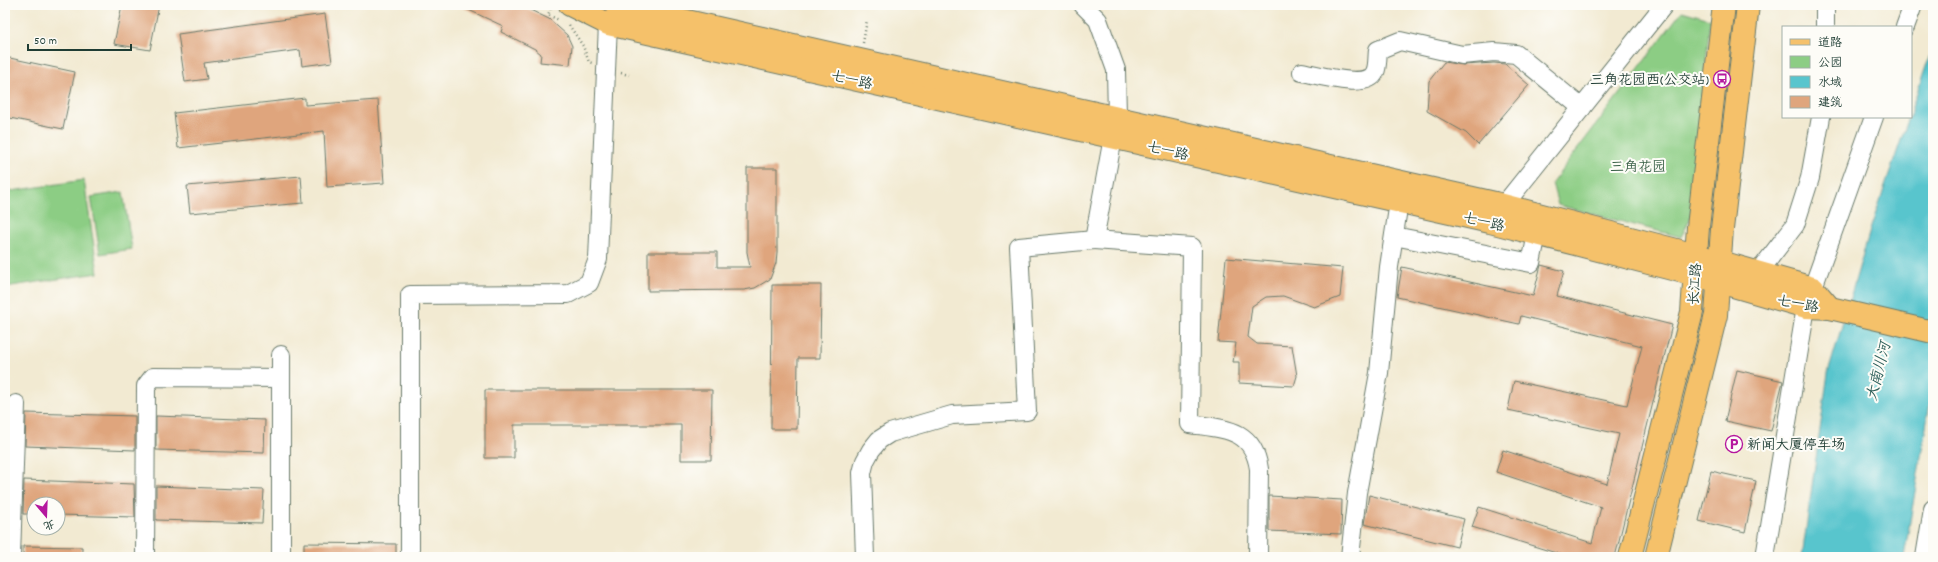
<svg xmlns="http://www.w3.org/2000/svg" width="1938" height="562" font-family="Dekko,'LXGW WenKai TC',sans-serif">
  <rect width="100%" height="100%" fill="#fdfcf7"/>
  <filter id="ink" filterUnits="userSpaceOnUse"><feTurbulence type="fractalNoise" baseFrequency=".025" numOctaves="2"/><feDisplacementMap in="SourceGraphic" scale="8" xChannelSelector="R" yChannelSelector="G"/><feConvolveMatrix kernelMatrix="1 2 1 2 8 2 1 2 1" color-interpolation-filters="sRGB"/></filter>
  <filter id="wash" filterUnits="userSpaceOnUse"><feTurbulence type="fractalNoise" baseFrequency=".012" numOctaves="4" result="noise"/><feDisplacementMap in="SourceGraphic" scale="16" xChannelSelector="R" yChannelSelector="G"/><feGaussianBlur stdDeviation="0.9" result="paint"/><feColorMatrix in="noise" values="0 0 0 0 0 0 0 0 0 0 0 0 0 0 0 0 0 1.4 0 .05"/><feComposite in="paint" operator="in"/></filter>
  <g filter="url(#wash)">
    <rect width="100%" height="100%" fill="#f2ead2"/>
    <!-- green -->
    <g fill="#8ccd84" stroke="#56855c">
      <polygon points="1682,11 1710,19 1691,217 1681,237 1558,205 1552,183"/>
      <polygon points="84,180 98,273 5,287 5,192"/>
      <polygon points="123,192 132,249 100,254 91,197"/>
    </g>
    <!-- water -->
    <polygon fill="#58c5cd" stroke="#3c8180" points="1933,46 1933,385 1904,557 1802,557 1828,373 1871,227 1909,117 1911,117 1911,110"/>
    <g id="blocks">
      <!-- building -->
      <g fill="#dfa57d">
        <polygon points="122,5 159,5 150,50 114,44"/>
        <polygon points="458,5 520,5 549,19 567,35 572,46 570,65 540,62 541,54 535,49 501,32 503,26"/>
        <polygon points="325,14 332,62 302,66 300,50 204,63 207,79 185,82 178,34"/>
        <polygon points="5,57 75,72 63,129 5,117"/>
        <polygon points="1444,62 1463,65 1494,63 1505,64 1529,85 1478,145 1466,133 1427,111 1429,81"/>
        <polygon points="305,98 305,105 378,100 384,183 327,187 324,131 178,148 174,113"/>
        <polygon points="747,168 777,168 777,252 776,263 770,279 755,288 744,290 648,291 648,252 717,252 717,267 750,267 747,252"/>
        <polygon points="301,176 303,203 190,213 187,186"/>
        <polygon points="1226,258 1343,268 1340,297 1314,307 1283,296 1266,297 1252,306 1248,337 1257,344 1292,346 1297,376 1294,386 1239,383 1239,362 1233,362 1236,343 1218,342"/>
        <polygon points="1541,265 1564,271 1557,296 1672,325 1615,557 1569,557 1472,527 1479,507 1592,543 1601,507 1496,472 1503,450 1607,484 1619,434 1508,410 1514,381 1627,405 1642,346 1521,316 1519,324 1397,297 1402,267 1533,296"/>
        <polygon points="772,285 821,285 820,358 798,358 797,429 771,429"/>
        <polygon points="1737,370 1783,381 1771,431 1725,421"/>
        <polygon points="485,390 712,390 711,460 681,460 681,425 514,425 514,458 485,458"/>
        <polygon points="26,413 135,416 135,450 25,446"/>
        <polygon points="156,416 265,420 264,453 156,450"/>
        <polygon points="1711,471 1756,481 1745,532 1699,521"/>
        <polygon points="24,480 134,484 135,517 58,515 58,504 34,504 34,514 23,514"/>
        <polygon points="156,486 264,490 262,523 156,520"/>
        <polygon points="1369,495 1464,519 1457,547 1364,524"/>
        <polygon points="1269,496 1342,500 1341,534 1269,531"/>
        <polygon points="304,543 396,544 396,557 304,557"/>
        <polygon points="23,546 82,547 82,557 23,557"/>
      </g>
    </g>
  </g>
  <g filter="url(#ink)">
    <use href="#blocks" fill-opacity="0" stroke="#697a6b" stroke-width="1"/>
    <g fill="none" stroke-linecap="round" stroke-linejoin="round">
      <!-- minor casing -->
      <g stroke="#697a6b" stroke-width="20">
        <g id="minor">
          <path d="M1083,5L1098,20L1116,70L1117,116L1094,240L1192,247L1190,424C1224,429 1253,428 1259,469L1258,557"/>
          <polyline points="1825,27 1825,5"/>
          <polyline points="1905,27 1913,5"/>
          <path d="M1302,72C1318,75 1368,90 1375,72C1378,66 1377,57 1378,50L1400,41L1462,55L1494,52L1516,54L1582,108"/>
          <polyline points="1496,215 1664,5"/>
          <polyline points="1394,236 1531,263 1537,234"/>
          <polyline points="1758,273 1795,225 1810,178 1821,117"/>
          <polyline points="281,355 281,557"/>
          <polyline points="11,557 16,404"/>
          <polyline points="145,557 146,386 153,377 281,378"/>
          <polyline points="410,557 410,295 568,294 589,283 598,259 608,24"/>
          <polyline points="865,557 862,473 865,461 871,450 879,440 890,433 952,415 1027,411 1019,247 1094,240"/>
          <polyline points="1350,557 1357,493 1379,373 1389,267 1399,202"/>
          <polyline points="1765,557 1806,307 1874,117"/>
          <polyline points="1925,557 1933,509"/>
        </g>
      </g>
      <!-- major casing -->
      <g stroke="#697a6b" stroke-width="24">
        <g id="major">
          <polyline points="570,5 608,24 1490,222 1695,275 1806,307 1830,308 1933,332"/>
          <polyline points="616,5 1495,203 1696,255 1813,288 1830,308"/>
          <polyline points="1630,557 1692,312 1698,227 1724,5"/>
          <polyline points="1656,557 1716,315 1722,229 1748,5"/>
        </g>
      </g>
      <!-- path -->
      <g stroke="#697a6b" stroke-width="2.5" stroke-dasharray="1 3" stroke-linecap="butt">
        <polyline points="552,5 548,15 559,20"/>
        <polyline points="569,25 583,46 589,62 592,63"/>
        <polyline points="863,43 867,20"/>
        <polyline points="621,73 629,75"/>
      </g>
      <!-- minor -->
      <use href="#minor" stroke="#fff" stroke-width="18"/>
      <!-- major -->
      <use href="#major" stroke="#f5c16b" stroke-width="22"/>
    </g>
  </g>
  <!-- icons -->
  <defs>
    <g id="bus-ring" transform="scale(0.9)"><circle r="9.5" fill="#fdfcf7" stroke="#b5179e" stroke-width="1.5"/><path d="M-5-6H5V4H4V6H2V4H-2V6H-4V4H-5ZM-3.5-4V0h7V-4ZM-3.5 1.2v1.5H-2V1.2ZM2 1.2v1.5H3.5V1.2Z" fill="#b5179e"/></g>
    <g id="parking-ring" transform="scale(0.9)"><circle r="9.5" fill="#fdfcf7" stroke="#b5179e" stroke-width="1.5"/><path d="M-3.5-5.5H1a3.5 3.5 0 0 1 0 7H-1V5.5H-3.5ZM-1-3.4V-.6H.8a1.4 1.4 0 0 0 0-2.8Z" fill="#b5179e"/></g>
  </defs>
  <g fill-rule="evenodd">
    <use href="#bus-ring" x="1722" y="79"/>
    <use href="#parking-ring" x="1734" y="444"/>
  </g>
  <g text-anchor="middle" stroke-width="4" stroke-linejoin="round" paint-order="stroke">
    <!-- street labels -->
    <g font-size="14" fill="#1f3d34" stroke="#fdfcf7">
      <text transform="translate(852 79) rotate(13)" y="5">七一路</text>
      <text transform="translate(1168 150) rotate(13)" y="5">七一路</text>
      <text transform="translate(1484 221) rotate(13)" y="5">七一路</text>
      <text transform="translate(1694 284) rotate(-86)" y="5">长江路</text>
      <text transform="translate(1798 303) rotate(11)" y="5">七一路</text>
    </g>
    <!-- poi labels -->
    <g font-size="14" fill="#1f3d34" stroke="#fdfcf7" text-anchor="end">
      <text x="1709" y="84">三角花园西(公交站)</text>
      <text x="1747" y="449" text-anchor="start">新闻大厦停车场</text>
    </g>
    <!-- park labels -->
    <g font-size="14" fill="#3a6148" stroke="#fdfcf7">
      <text x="1638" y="171">三角花园</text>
    </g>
    <!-- water labels -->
    <g font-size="15" font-style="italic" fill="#2d5f5a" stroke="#fdfcf7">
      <text transform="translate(1878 371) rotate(-76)" y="5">大南川河</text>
    </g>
  </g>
  <!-- margin -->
  <rect width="1938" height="562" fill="none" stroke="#fdfcf7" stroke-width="20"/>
  <!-- legend -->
  <rect x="1782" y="26" width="130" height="92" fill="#fdfcf7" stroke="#a4b0a9"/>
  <rect x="1790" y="39" width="20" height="6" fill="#f5c16b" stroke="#a4b0a9"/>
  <text x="1818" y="46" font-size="12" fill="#1f3d34">道路</text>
  <rect x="1790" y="56" width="20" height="12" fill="#8ccd84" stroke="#a4b0a9"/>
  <text x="1818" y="66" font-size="12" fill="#1f3d34">公园</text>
  <rect x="1790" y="76" width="20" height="12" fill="#58c5cd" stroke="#a4b0a9"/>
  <text x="1818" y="86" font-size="12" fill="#1f3d34">水域</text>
  <rect x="1790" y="96" width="20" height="12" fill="#dfa57d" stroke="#a4b0a9"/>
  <text x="1818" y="106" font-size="12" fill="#1f3d34">建筑</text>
  <!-- north arrow -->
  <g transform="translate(46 516) rotate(161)"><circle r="19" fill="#fdfcf7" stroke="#a4b0a9"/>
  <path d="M0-3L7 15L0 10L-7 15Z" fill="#b5179e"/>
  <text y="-6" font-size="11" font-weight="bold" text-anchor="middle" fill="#1f3d34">北</text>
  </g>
  <!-- scale -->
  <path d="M28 44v6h103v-6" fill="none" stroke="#1f3d34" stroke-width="2"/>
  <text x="34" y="44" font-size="12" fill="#1f3d34" stroke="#fdfcf7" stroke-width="3" paint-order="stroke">50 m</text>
</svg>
